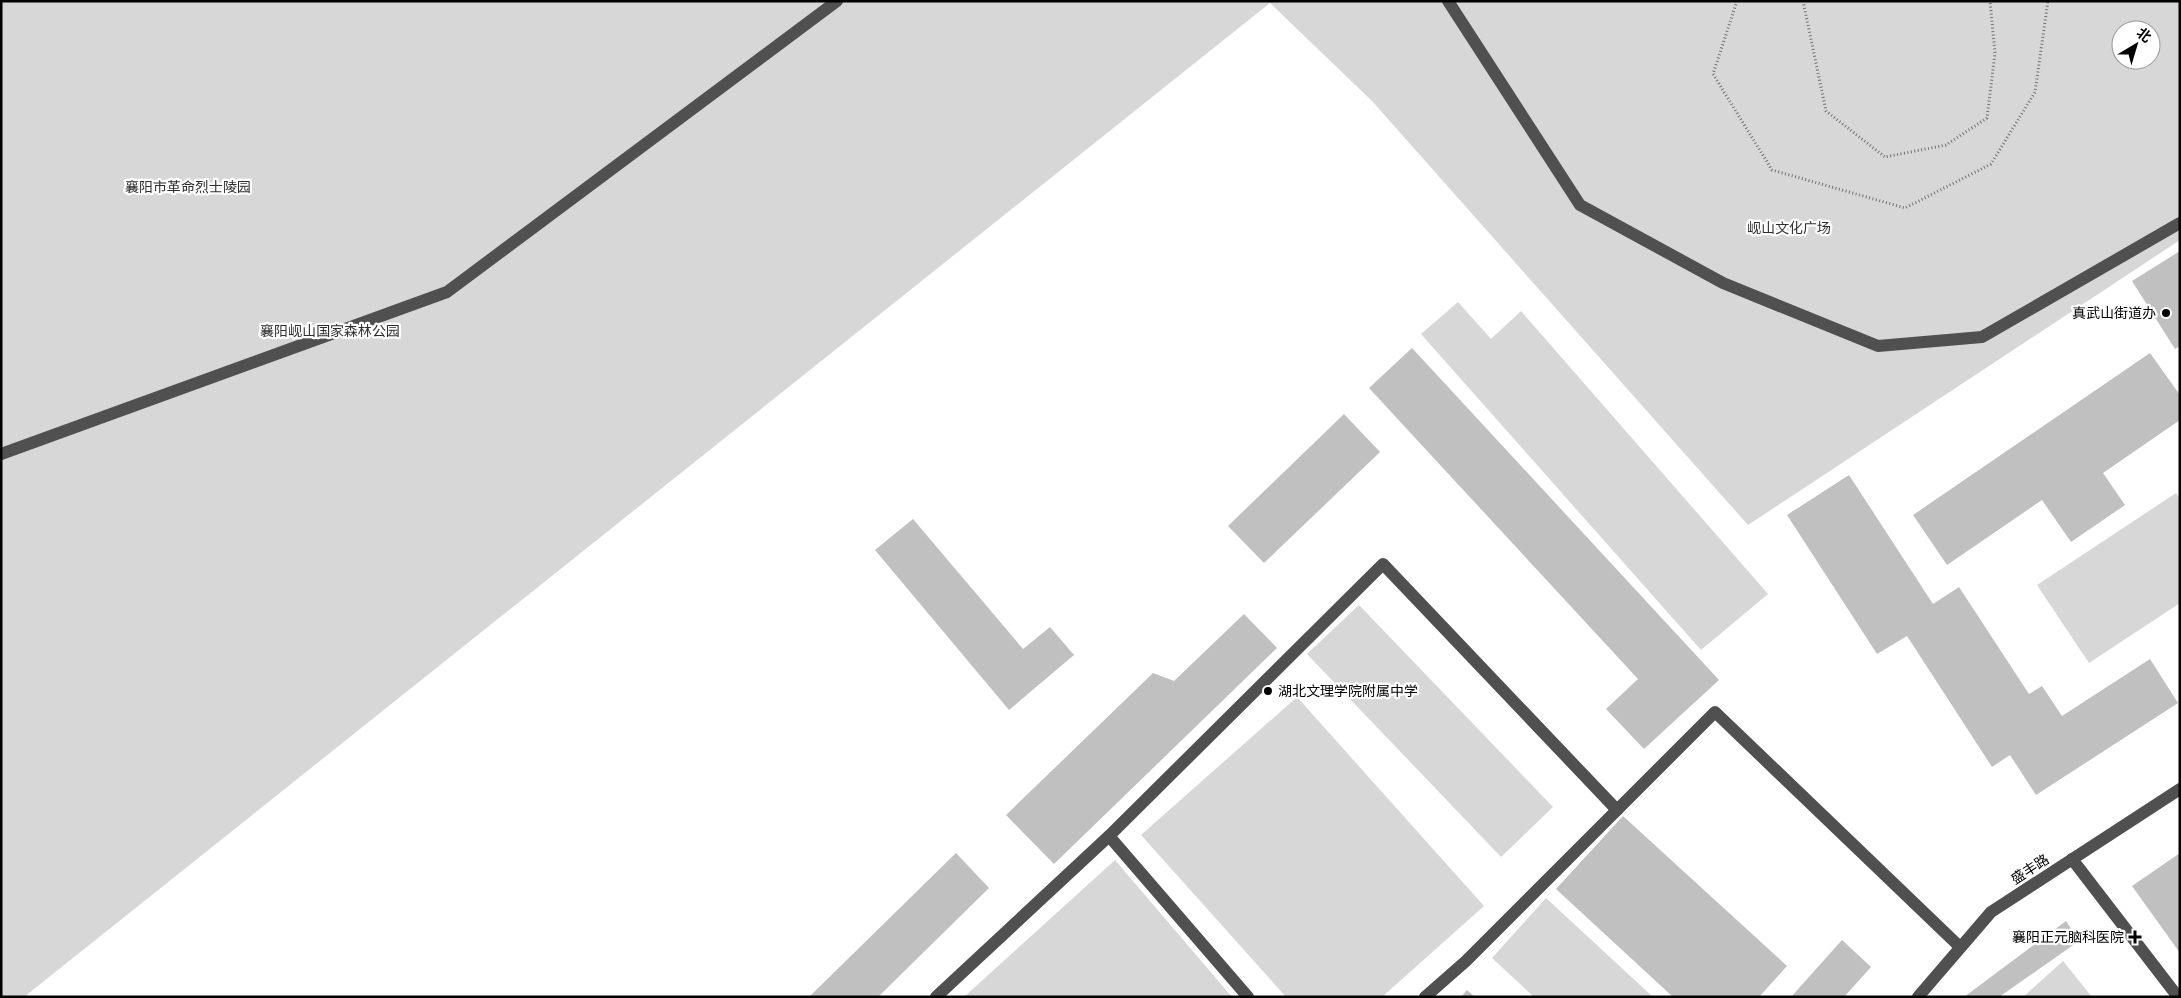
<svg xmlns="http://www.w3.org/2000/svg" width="2181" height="998" font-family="Quicksand,'Noto Sans SC',sans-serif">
  <rect width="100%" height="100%" fill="#fff"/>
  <!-- green -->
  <g fill="#d7d7d7" fill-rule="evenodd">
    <path d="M1,1H2180V240L1748,525L1372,101L1270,3L24,997H1ZM2121,30H2151V60H2121Z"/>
    <polygon points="1458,302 1491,339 1521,311 1768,594 1701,650 1421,334"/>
    <polygon points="2176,493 2180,499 2180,603 2089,663 2037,585"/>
    <polygon points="1359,605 1553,807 1501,857 1307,654"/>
    <polygon points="1297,697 1484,906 1382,997 1286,997 1141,835"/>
    <polygon points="1115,860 1232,997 964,997"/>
    <polygon points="1546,898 1653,997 1534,997 1492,958"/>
    <polygon points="2063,961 2092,997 2023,997"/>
  </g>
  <!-- building -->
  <g fill="#c0c0c0">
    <polygon points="2180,251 2180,346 2175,349 2132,281"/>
    <polygon points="1412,348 1719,680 1644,749 1606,709 1638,679 1369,388"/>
    <polygon points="2150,353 2180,395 2180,420 2103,473 2125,505 2071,542 2042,500 1947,565 1913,515"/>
    <polygon points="1344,414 1380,452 1264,563 1228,526"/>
    <polygon points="1849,475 1933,604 1959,587 2029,694 2042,686 2062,716 2150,659 2178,703 2036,795 2010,755 1992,767 1907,636 1877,654 1787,515"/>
    <polygon points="913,519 1023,649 1050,627 1074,655 1009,710 875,550"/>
    <polygon points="1244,614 1277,648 1054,864 1006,815 1153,673 1174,681"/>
    <polygon points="1623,816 1787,966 1759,997 1673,997 1556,889"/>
    <polygon points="956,853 989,888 878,997 809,997"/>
    <polygon points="2180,853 2180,953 2132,886"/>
    <polygon points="2066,921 2079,941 1999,997 1964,997"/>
    <polygon points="1842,940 1871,967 1844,997 1791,997"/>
    <polygon points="1467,990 1475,997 1461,997"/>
  </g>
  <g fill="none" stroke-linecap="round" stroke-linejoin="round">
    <!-- path -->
    <g stroke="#727272" stroke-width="3" stroke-dasharray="1 2.5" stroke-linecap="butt">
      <polyline points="1737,1 1713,74 1772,170 1905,208 1991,164 2035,92 2048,1"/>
      <polyline points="1803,1 1826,111 1885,157 1946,145 1987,118 1995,53 1990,1"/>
    </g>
    <!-- minor -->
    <g stroke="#505050" stroke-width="12">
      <polyline points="1448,1 1580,205 1723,283 1878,346 1982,337 2180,223"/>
      <polyline points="1,454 447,292 837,1"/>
      <polyline points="2072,859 2178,997"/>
      <polyline points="936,997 1109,836"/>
      <polyline points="1248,997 1109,836 1383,564 1617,810"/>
      <polyline points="1425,997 1466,961 1715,712 1960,947"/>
      <polyline points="1918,997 1991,912 2180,789"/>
    </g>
  </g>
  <!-- markers -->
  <g fill="#000" stroke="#fff" stroke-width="2">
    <circle cx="2166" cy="313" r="5"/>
    <circle cx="1268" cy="691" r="5"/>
    <path d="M2132.5 929.5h5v5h5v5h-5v5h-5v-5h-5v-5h5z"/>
  </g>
  <g text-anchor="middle" stroke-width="4.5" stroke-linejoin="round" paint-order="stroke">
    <!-- park labels -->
    <g font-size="14" fill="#2e2e2e" stroke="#fff">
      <text x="188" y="192">襄阳市革命烈士陵园</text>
      <text x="1789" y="233">岘山文化广场</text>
      <text x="330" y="336">襄阳岘山国家森林公园</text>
    </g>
    <!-- poi labels -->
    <g font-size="14" fill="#000" stroke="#fff" text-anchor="end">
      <text x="2156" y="318">真武山街道办</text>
      <text x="1278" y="696" text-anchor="start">湖北文理学院附属中学</text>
      <text x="2124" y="942">襄阳正元脑科医院</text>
    </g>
    <!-- street labels -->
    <g font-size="14" fill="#000" stroke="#fff">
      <text transform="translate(2030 869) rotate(-33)" y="5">盛丰路</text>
    </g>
  </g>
  <!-- border -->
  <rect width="2181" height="998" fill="none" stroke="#000000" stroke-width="5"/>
  <!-- north arrow -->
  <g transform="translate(2136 45) rotate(38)"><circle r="24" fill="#ffffff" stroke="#999999"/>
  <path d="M0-4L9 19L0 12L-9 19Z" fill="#000000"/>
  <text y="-8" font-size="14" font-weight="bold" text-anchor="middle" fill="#000000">北</text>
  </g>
</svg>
